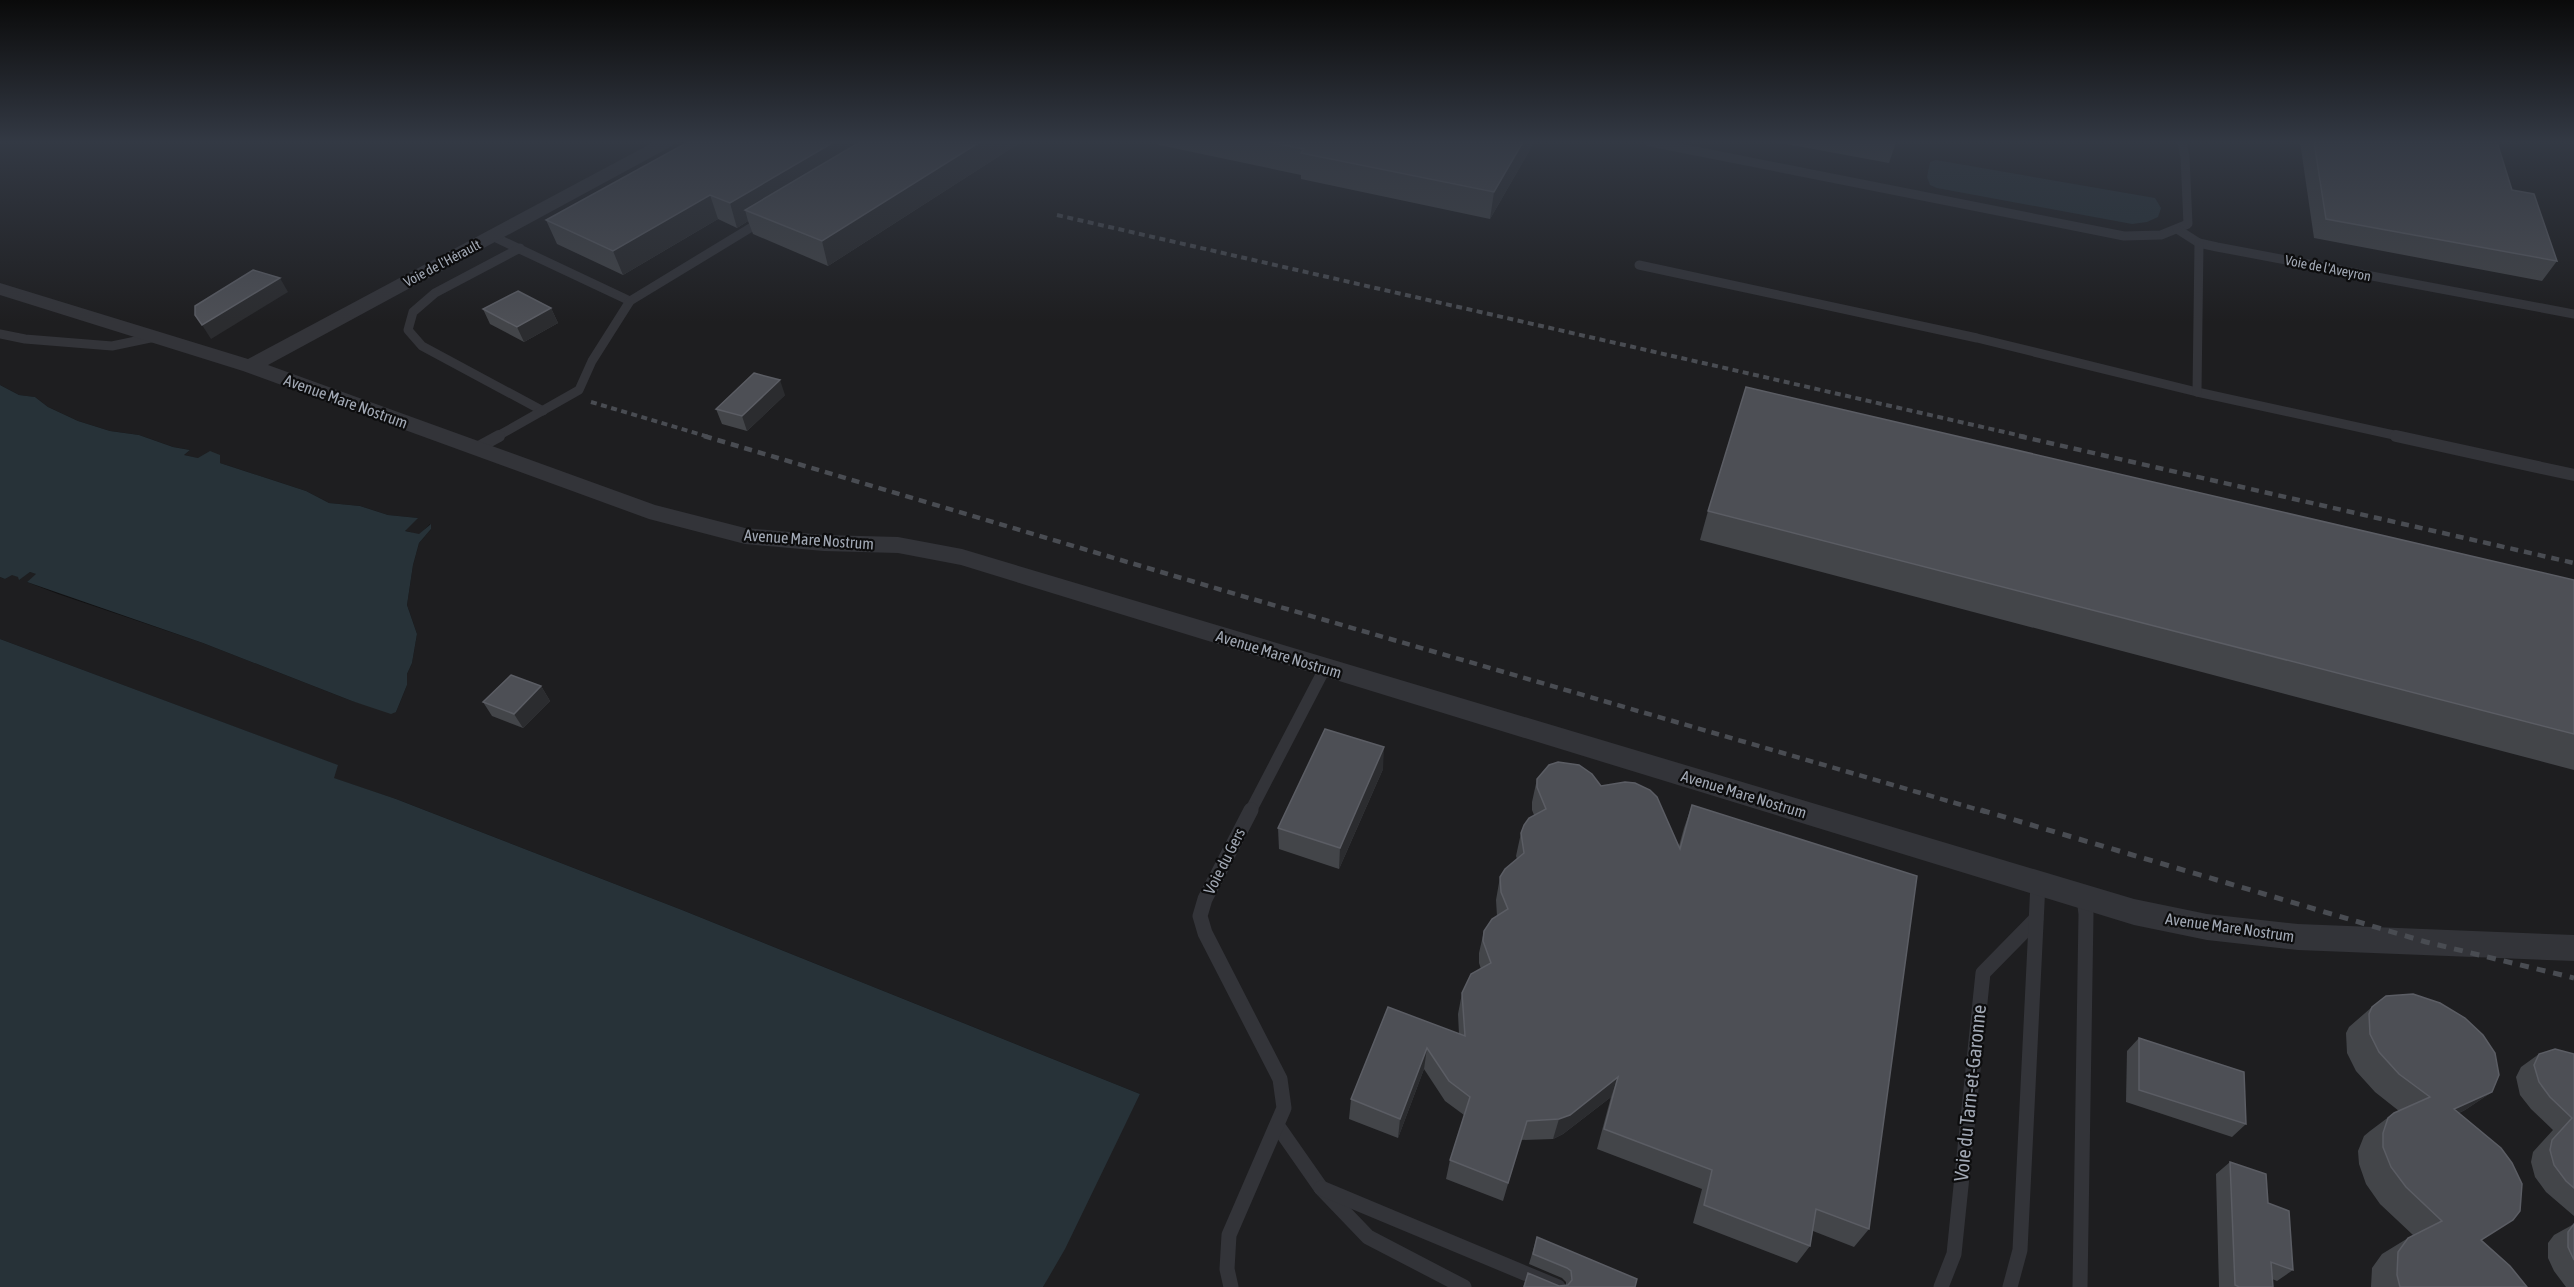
<svg xmlns="http://www.w3.org/2000/svg" width="2574" height="1287" font-family="'Asap Condensed',sans-serif">
  <rect width="100%" height="100%" fill="#121213"/>
  <!-- built -->
  <polygon fill="#1e1e20" points="0,142 2574,142 2574,1287 1043,1287 1140,1094 682,910 396,799 333,778 337,765 0,639 0,577 5,579 12,574 19,577 19,579 30,572 37,574 27,582 58,594 203,643 352,701 396,712 407,685 407,674 412,663 417,634 407,605 413,565 419,543 431,529 430,524 419,535 404,530 417,518 388,515 360,506 329,503 306,491 220,463 184,455 190,450 173,447 139,435 110,431 78,421 48,407 35,397 19,395 0,385"/>
  <!-- water -->
  <g fill="#273238">
    <polygon points="1936,160 2155,198 2161,208 2158,217 2147,222 2132,224 1937,188 1930,185 1927,177 1930,162"/>
    <polygon points="0,385 19,395 35,397 48,407 78,421 110,431 139,435 173,447 190,450 184,455 198,458 210,451 220,455 220,463 306,491 329,503 360,506 388,515 418,518 405,531 419,534 431,524 431,529 419,543 413,565 407,605 417,634 412,663 407,674 407,685 396,712 391,714 352,701 203,643 27,582 36,574 30,572 19,580 18,577 12,575 5,579 0,577"/>
    <polygon points="0,639 338,765 334,778 396,799 682,910 1140,1094 1065,1249 1043,1287 0,1287"/>
  </g>
  <g fill="none" stroke-linecap="round" stroke-linejoin="round">
    <!-- lane-far2 -->
    <g stroke="#333439" stroke-width="9">
      <polyline points="1650,142 2124,236 2161,235 2188,224 2185,157 2182,142"/>
      <polyline points="2177,229 2199,243 2217,247 2574,314"/>
      <polyline points="492,236 630,301"/>
      <polyline points="520,248 435,293 413,312 408,330 422,346 543,411"/>
      <polyline points="1639,265 1977,338 2197,392 2403,437"/>
      <polyline points="0,334 25,339 112,346 155,337"/>
      <polyline points="2197,392 2199,243"/>
      <polyline points="496,437 579,390 592,361 630,301 765,219"/>
    </g>
    <!-- lane-far1 -->
    <g stroke="#333439" stroke-width="12">
      <polyline points="2396,436 2574,475"/>
      <polyline points="477,448 499,436"/>
      <polyline points="1250,812 1325,668"/>
    </g>
    <!-- lane -->
    <g stroke="#333439" stroke-width="15">
      <polyline points="1277,1125 1321,1188 1368,1237 1464,1287"/>
      <polyline points="1321,1188 1558,1287"/>
      <polyline points="1231,1287 1227,1269 1229,1235 1284,1108 1280,1079 1205,933 1200,916 1205,899 1251,810"/>
      <polyline points="1941,1287 1954,1254 1983,973 2036,919"/>
      <polyline points="2010,1287 2020,1250 2038,883"/>
      <polyline points="2080,1287 2086,914 2084,897"/>
    </g>
    <!-- street -->
    <polygon fill="#333439" fill-rule="evenodd" points="654,142 675,142 672,146 268,365 655,505 745,528 824,535 898,537 962,549 2134,899 2207,914 2298,924 2574,935 2574,961 2298,950 2207,940 2134,925 961,565 898,553 824,551 745,544 649,519 243,371 0,295 0,283 248,359"/>
    <!-- rail-far2 -->
    <g stroke="#494c52" stroke-width="4" stroke-dasharray="6 4.5" stroke-linecap="butt">
      <polyline points="1057,215 2026,437"/>
      <polyline points="591,402 709,437"/>
    </g>
    <!-- rail-far1 -->
    <g stroke="#494c52" stroke-width="4.5" stroke-dasharray="8 6" stroke-linecap="butt">
      <polyline points="704,436 1225,591 1986,812"/>
      <polyline points="2019,436 2574,563"/>
    </g>
    <!-- rail -->
    <polyline stroke="#494c52" stroke-width="5" stroke-dasharray="9 8" stroke-linecap="butt" points="1981,810 2426,942 2574,978"/>
  </g>
  <!-- wall -->
  <g fill="#434549">
    <polygon points="688,142 1021,142 828,266 753,234 748,221 737,228 718,219 623,275 557,244 546,220"/>
    <polygon points="1158,142 1533,142 1532,146 1490,219 1301,179 1301,175 1159,145"/>
    <polygon points="1775,142 1896,142 1889,163"/>
    <polygon points="2300,142 2497,142 2512,190 2557,261 2542,281 2314,238"/>
    <polygon points="551,308 558,323 524,342 490,324 483,309"/>
    <polygon points="785,395 747,431 722,424 716,409"/>
    <polygon points="1708,511 2574,580 2574,770 1700,540"/>
    <polygon points="541,686 550,701 523,728 492,716 483,702"/>
    <polygon points="1383,769 1339,869 1279,849 1278,828"/>
    <polygon points="1537,779 1601,786 1679,846 1684,828 1692,805 1869,1229 1854,1247 1813,1231 1810,1246 1797,1263 1693,1223 1702,1189 1597,1149 1611,1097 1563,1134 1553,1139 1521,1140 1503,1201 1446,1179 1450,1160 1464,1115 1445,1101 1424,1069 1398,1138 1349,1119 1351,1099 1388,1007 1459,1034 1458,1014 1462,993 1481,969 1479,963 1479,953 1484,931 1497,916 1496,900 1500,877 1517,859 1516,856 1521,833 1534,815 1532,810 1532,802"/>
    <polygon points="2372,1007 2492,1092 2465,1110 2459,1113 2481,1240 2527,1287 2371,1287 2372,1268 2382,1254 2413,1235 2380,1204 2366,1184 2359,1164 2358,1151 2364,1136 2370,1131 2394,1113 2399,1111 2375,1092 2356,1071 2347,1053 2346,1033 2349,1027"/>
    <polygon points="2139,1038 2246,1124 2232,1137 2126,1102 2127,1051"/>
    <polygon points="2539,1054 2574,1054 2574,1216 2546,1192 2535,1177 2531,1162 2533,1152 2553,1130 2531,1109 2520,1095 2516,1077 2521,1067"/>
    <polygon points="2230,1162 2268,1203 2293,1270 2277,1281 2272,1279 2273,1287 2219,1287 2216,1174"/>
    <polygon points="2574,1224 2574,1287 2566,1287 2554,1271 2548,1258 2548,1243 2554,1235"/>
    <polygon points="1537,1237 1635,1287 1523,1287 1528,1273 1559,1286 1566,1285 1566,1282 1562,1278 1529,1264"/>
  </g>
  <!-- shaded-wall -->
  <g fill="#2b2c2f">
    <polygon points="834,142 879,142 745,210 748,221 737,228 730,203"/>
    <polygon points="980,142 1021,142 828,266 822,241"/>
    <polygon points="1523,142 1533,142 1532,146 1490,219 1494,192"/>
    <polygon points="710,195 718,219 623,275 613,251"/>
    <polygon points="280,278 288,292 211,339 202,325"/>
    <polygon points="551,308 558,323 524,342 517,327"/>
    <polygon points="780,380 785,395 747,431 742,416"/>
    <polygon points="541,686 550,701 523,728 514,714"/>
    <polygon points="1384,747 1383,769 1339,869 1340,848"/>
    <polygon points="1427,1048 1424,1069 1398,1138 1400,1119"/>
    <polygon points="1618,1077 1611,1097 1563,1134 1553,1139 1559,1119"/>
    <polygon points="2492,1092 2465,1110 2429,1127 2454,1109"/>
  </g>
  <!-- building -->
  <g fill="#4d4f55" stroke="#5b5d64" stroke-width="1.5">
    <polygon points="688,142 834,142 730,203 710,195 613,251 546,220"/>
    <polygon points="860,142 980,142 822,241 745,210"/>
    <polygon points="1268,142 1523,142 1494,192 1301,153 1304,149"/>
    <polygon points="2314,142 2497,142 2512,190 2534,194 2557,261 2326,219"/>
    <polygon points="253,270 280,278 202,325 195,315 195,306"/>
    <polygon points="518,291 551,308 517,327 483,309"/>
    <polygon points="754,373 780,380 742,416 716,409"/>
    <polygon points="1746,387 2574,580 2574,734 1708,511"/>
    <polygon points="511,675 541,686 514,714 483,702"/>
    <polygon points="1325,729 1384,747 1340,848 1278,828"/>
    <polygon points="1558,762 1579,765 1592,774 1601,786 1625,782 1635,783 1650,790 1657,797 1680,849 1692,805 1917,876 1869,1229 1816,1209 1810,1246 1704,1205 1712,1170 1604,1129 1618,1077 1570,1115 1559,1119 1527,1121 1508,1183 1450,1160 1470,1097 1449,1081 1427,1048 1400,1119 1351,1099 1388,1007 1465,1036 1462,993 1471,974 1491,963 1483,941 1484,931 1492,919 1508,909 1501,892 1500,877 1505,869 1524,853 1521,833 1524,825 1529,818 1546,809 1537,787 1537,779 1549,765"/>
    <polygon points="2413,994 2440,1003 2465,1018 2483,1035 2495,1053 2499,1075 2492,1092 2454,1109 2501,1148 2512,1163 2522,1184 2520,1211 2513,1220 2481,1240 2510,1266 2527,1287 2400,1287 2397,1275 2398,1252 2408,1238 2442,1221 2406,1187 2391,1167 2383,1147 2383,1133 2388,1118 2394,1113 2430,1097 2399,1074 2379,1052 2370,1034 2369,1014 2372,1007 2386,996"/>
    <polygon points="2139,1038 2244,1072 2246,1124 2139,1090"/>
    <polygon points="2555,1049 2574,1054 2574,1188 2566,1181 2554,1165 2550,1150 2552,1140 2572,1118 2550,1097 2539,1082 2534,1065 2539,1054"/>
    <polygon points="2230,1162 2266,1174 2268,1203 2289,1211 2293,1270 2271,1262 2273,1287 2239,1287 2235,1285"/>
    <polygon points="2574,1224 2574,1260 2568,1247 2568,1232"/>
    <polygon points="1537,1237 1637,1279 1635,1287 1524,1287 1528,1273 1559,1286 1568,1285 1572,1280 1571,1271 1567,1268 1533,1254"/>
  </g>
  <!-- sky -->
  <linearGradient id="sky" x2="0" y2="1"><stop stop-color="#0a0a0a"/><stop offset="0.44" stop-color="#333944"/><stop offset="1" stop-color="#333944" stop-opacity="0"/></linearGradient>
  <rect width="2574" height="322" fill="url(#sky)"/>
  <g text-anchor="middle" stroke-width="4.5" stroke-linejoin="round" paint-order="stroke">
    <!-- far-street labels -->
    <g font-size="14" fill="#a2a9b5" stroke="#0d0d0e">
      <text transform="translate(442 263) rotate(-28)" y="5">Voie de l'Hérault</text>
      <text transform="translate(2328 268) rotate(11)" y="5">Voie de l'Aveyron</text>
    </g>
    <!-- street labels -->
    <g font-size="16" fill="#a2a9b5" stroke="#0d0d0e">
      <text transform="translate(346 401) rotate(20)" y="6">Avenue Mare Nostrum</text>
      <text transform="translate(809 539) rotate(4)" y="6">Avenue Mare Nostrum</text>
      <text transform="translate(1279 654) rotate(17)" y="6">Avenue Mare Nostrum</text>
      <text transform="translate(1744 794) rotate(17)" y="6">Avenue Mare Nostrum</text>
      <text transform="translate(1224 861) rotate(-63)" y="6">Voie du Gers</text>
      <text transform="translate(2230 927) rotate(8)" y="6">Avenue Mare Nostrum</text>
    </g>
    <!-- near-street labels -->
    <g font-size="20" fill="#a2a9b5" stroke="#0d0d0e">
      <text transform="translate(1970 1093) rotate(-84)" y="7">Voie du Tarn-et-Garonne</text>
    </g>
  </g>
</svg>
